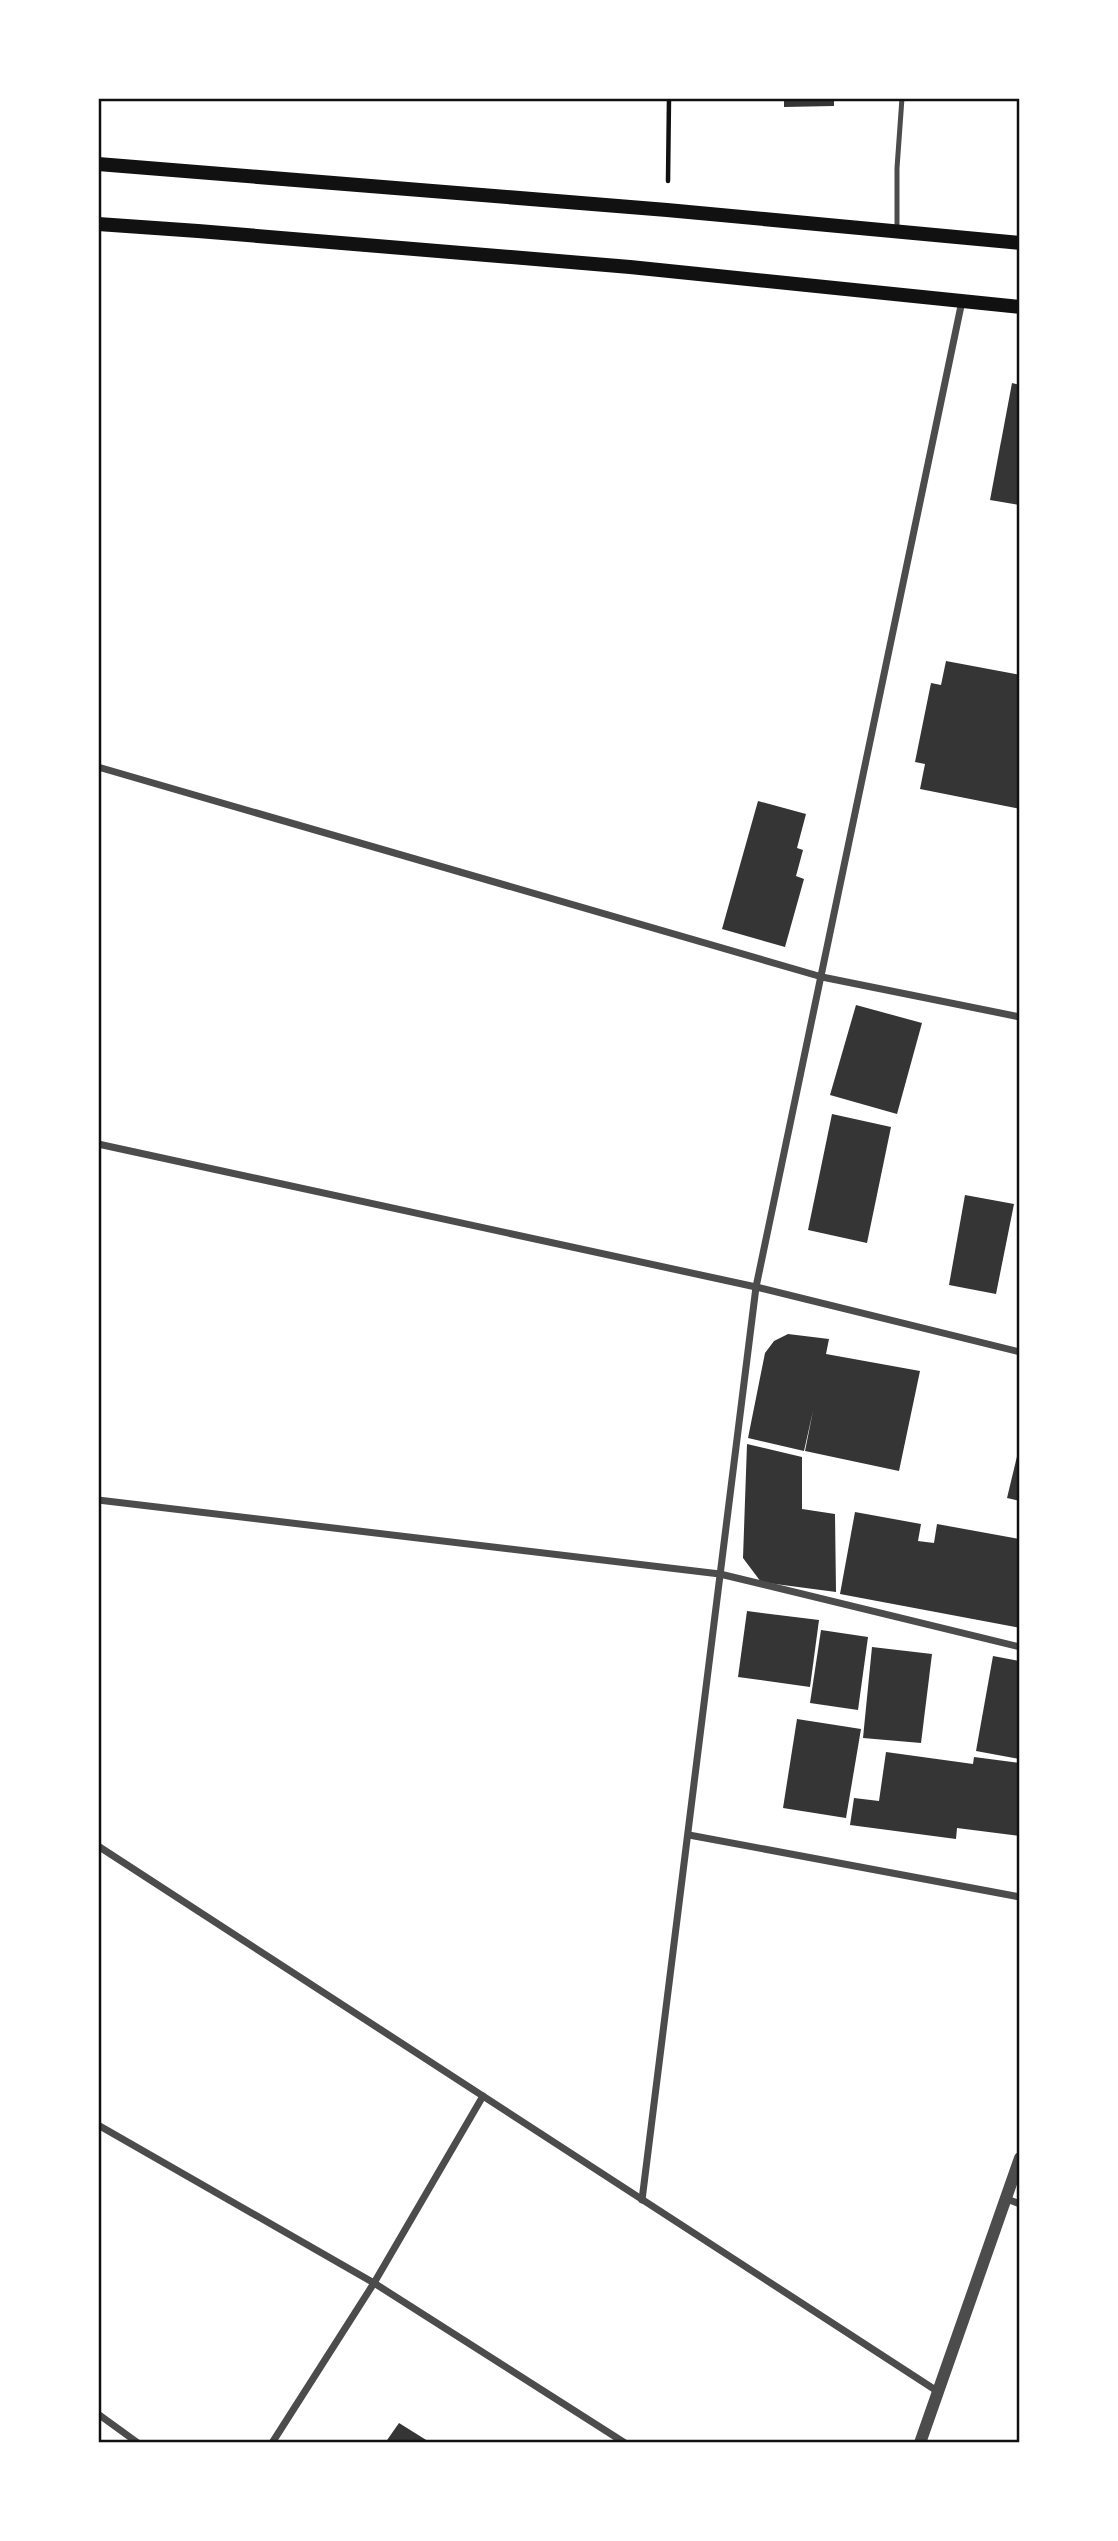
<svg xmlns="http://www.w3.org/2000/svg" width="1118" height="2541" font-family="Georgia,serif">
  <rect width="100%" height="100%" fill="#fff"/>
  <!-- building -->
  <g fill="#353535">
    <polygon points="784,98 834,98 834,106 784,107"/>
    <polygon points="1012,383 1020,385 1020,505 990,500"/>
    <polygon points="946,661 1020,675 1020,809 920,789 925,764 915,762 931,683 941,685"/>
    <polygon points="758,801 806,814 797,848 803,850 796,876 804,879 785,947 722,929"/>
    <polygon points="856,1005 922,1023 897,1114 830,1095"/>
    <polygon points="832,1114 891,1127 867,1243 808,1230"/>
    <polygon points="965,1195 1014,1204 996,1294 949,1285"/>
    <polygon points="788,1334 829,1339 826,1354 920,1371 899,1471 805,1451 813,1411 804,1451 748,1438 765,1353 774,1341"/>
    <polygon points="747,1444 802,1457 802,1509 835,1514 836,1592 761,1582 743,1558"/>
    <polygon points="1019,1448 1020,1448 1020,1501 1007,1498"/>
    <polygon points="855,1512 921,1524 918,1541 934,1543 937,1524 1020,1539 1020,1628 840,1594"/>
    <polygon points="747,1611 819,1620 810,1687 738,1677"/>
    <polygon points="821,1630 868,1637 858,1710 810,1703"/>
    <polygon points="872,1647 932,1654 921,1743 863,1738"/>
    <polygon points="993,1656 1020,1661 1020,1759 976,1751"/>
    <polygon points="797,1719 861,1729 846,1818 783,1808"/>
    <polygon points="886,1752 973,1764 974,1757 1020,1763 1019,1836 957,1828 956,1839 850,1825 854,1798 879,1801"/>
    <polygon points="399,2423 431,2443 385,2443"/>
  </g>
  <g fill="none" stroke-linecap="round" stroke-linejoin="round">
    <!-- path -->
    <polyline stroke="#111" stroke-width="4.5" points="668,181 669,98"/>
    <!-- service -->
    <polyline stroke="#4c4c4c" stroke-width="5" points="897,229 897,168 902,98"/>
    <!-- minor -->
    <g stroke="#4c4c4c" stroke-width="7">
      <polyline points="98,767 822,977 1020,1017"/>
      <polyline points="98,1144 756,1287 1020,1352"/>
      <polyline points="98,1500 720,1574 1020,1647"/>
      <polyline points="689,1835 1020,1897"/>
      <polyline points="98,1846 937,2391"/>
      <polyline points="98,2125 374,2283 625,2443"/>
      <polyline points="1007,2199 1020,2204"/>
      <polyline points="642,2200 756,1287 962,301"/>
      <polyline points="98,2414 138,2443"/>
      <polyline points="272,2443 374,2283 483,2096"/>
    </g>
    <!-- tertiary -->
    <polyline stroke="#4c4c4c" stroke-width="12" points="920,2443 1020,2158"/>
    <!-- secondary -->
    <g stroke="#111" stroke-width="14">
      <polyline points="98,164 667,210 1020,243"/>
      <polyline points="98,224 198,231 630,267 1020,307"/>
    </g>
  </g>
  <!-- border -->
  <rect width="1118" height="2541" fill="none" stroke="#ffffff" stroke-width="200"/>
  <rect x="100" y="100" width="918" height="2341" fill="none" stroke="#111" stroke-width="2.5"/>
</svg>
